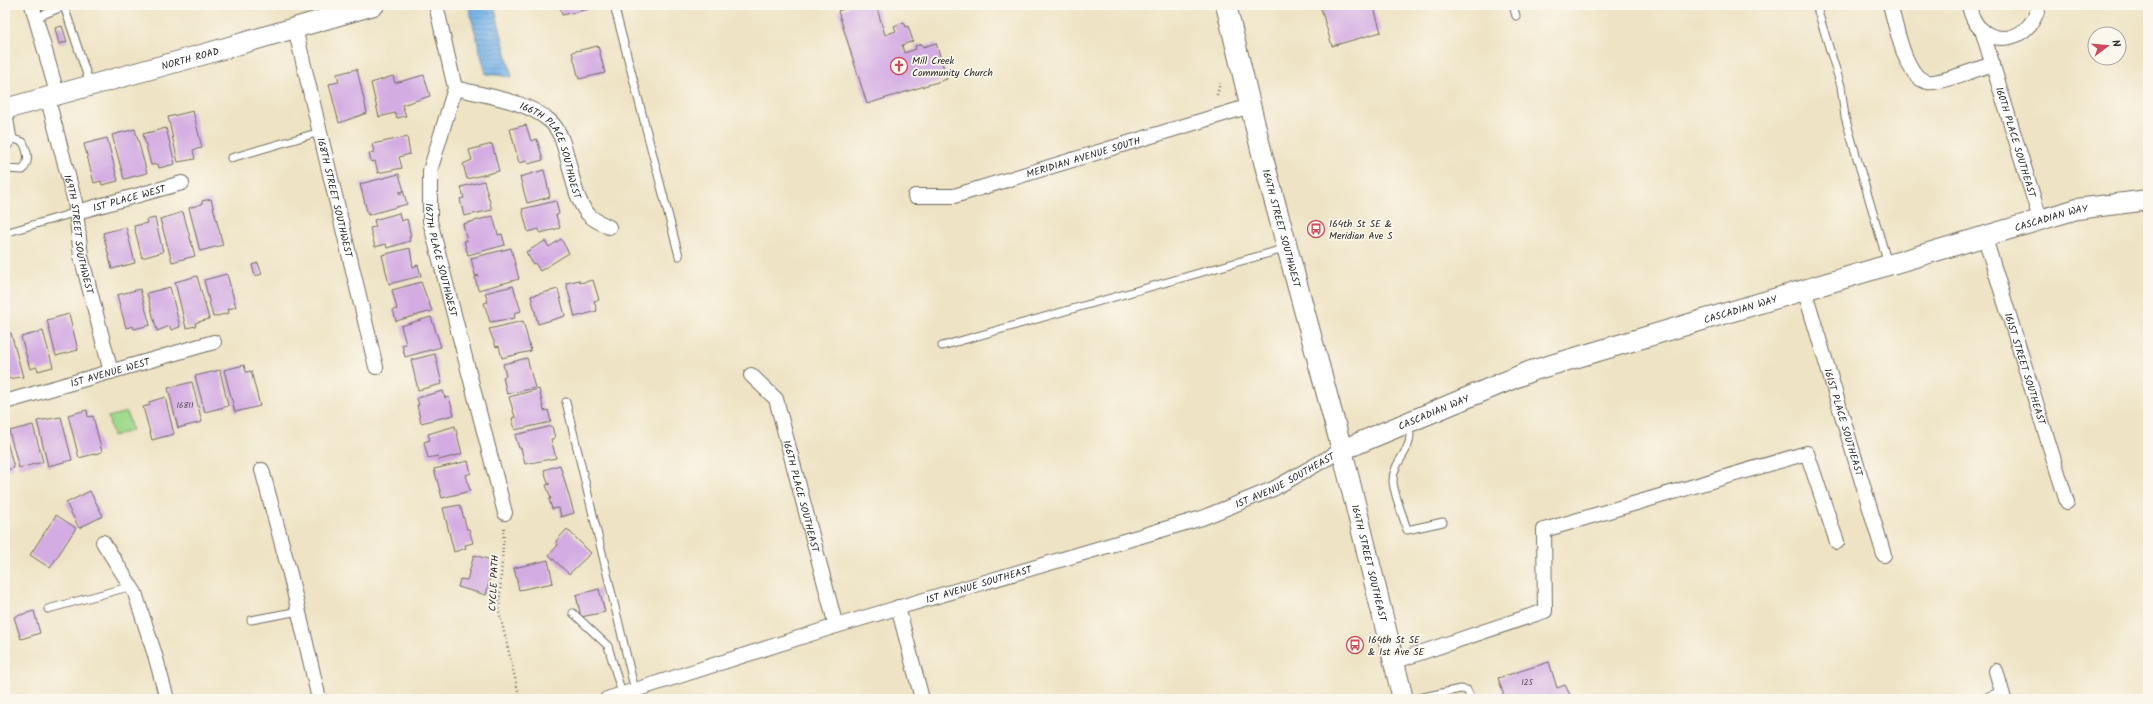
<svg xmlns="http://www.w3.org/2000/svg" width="2153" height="704" font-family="Kalam,sans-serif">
  <defs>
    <pattern id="water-rules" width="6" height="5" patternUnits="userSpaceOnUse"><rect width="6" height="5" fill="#76b2e8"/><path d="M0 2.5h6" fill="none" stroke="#6191bc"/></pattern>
  </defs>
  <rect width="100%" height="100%" fill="#fbf7ec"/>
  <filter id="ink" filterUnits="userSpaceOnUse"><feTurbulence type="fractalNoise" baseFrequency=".025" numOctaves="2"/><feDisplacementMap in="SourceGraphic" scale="8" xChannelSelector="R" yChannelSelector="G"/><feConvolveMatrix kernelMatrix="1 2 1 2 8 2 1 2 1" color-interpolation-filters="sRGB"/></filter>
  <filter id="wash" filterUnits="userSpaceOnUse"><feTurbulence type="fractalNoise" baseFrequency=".012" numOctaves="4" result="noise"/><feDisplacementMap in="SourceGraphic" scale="16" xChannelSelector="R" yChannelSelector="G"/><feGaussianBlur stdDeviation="0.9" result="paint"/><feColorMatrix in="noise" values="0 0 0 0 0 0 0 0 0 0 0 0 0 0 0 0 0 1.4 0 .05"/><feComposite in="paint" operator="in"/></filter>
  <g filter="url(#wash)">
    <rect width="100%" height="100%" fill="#eee3c4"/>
    <!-- green -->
    <polygon fill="#a0da8d" stroke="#66825c" points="127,412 132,431 113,436 108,417"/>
    <!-- water -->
    <polygon fill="url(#water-rules)" stroke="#506e8a" points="485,5 494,5 512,77 486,74 469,9"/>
    <g id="blocks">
      <!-- building -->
      <g fill="#d3ace3">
        <polygon points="560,5 588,5 589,9 562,15"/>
        <polygon points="849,5 876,5 885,35 896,31 894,26 904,22 906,27 908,26 913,41 902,45 904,53 916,49 915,46 922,44 923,47 936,43 947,79 867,104 838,11 849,7"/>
        <polygon points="1320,5 1373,5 1381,32 1332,46"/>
        <polygon points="62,26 67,42 59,44 55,28"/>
        <polygon points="598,46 605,73 579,79 572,52"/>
        <polygon points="357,69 367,113 339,123 329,84 339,82 337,74"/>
        <polygon points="424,75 430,96 402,105 406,116 397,118 395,113 379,117 371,83 393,76 395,83"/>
        <polygon points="193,111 202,148 193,150 195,159 178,162 168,117"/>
        <polygon points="526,125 531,141 537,139 543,160 528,164 527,161 519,163 510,129"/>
        <polygon points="166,128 175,164 159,168 158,164 151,165 143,134"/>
        <polygon points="135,129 147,173 124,179 112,135"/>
        <polygon points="407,137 410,154 399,157 402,168 378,173 375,161 371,162 369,153 374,152 372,144"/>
        <polygon points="107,138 118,181 102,185 101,181 94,183 84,144"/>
        <polygon points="492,144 499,171 467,179 463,164 472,160 469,150"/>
        <polygon points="544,170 550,197 527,203 520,177"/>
        <polygon points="399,174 404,191 399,192 400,194 404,193 407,204 368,215 360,184"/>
        <polygon points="484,181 492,210 464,216 460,199 464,198 461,187"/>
        <polygon points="211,199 223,245 200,251 189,208 202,204 202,201"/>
        <polygon points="556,201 559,214 556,215 560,228 540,233 539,229 528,232 522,209"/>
        <polygon points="183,212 195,256 172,262 160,219"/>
        <polygon points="399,213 401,221 407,219 411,237 409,237 410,241 387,248 386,244 375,247 370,228 376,227 374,220"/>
        <polygon points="493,216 498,235 502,234 505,245 468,255 464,241 467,241 463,224"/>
        <polygon points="155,218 163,252 142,258 134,226 147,223 146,220"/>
        <polygon points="126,227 135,263 112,269 103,233"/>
        <polygon points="561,239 569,253 540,271 535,263 533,264 526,252 545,241 549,247"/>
        <polygon points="410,248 413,267 418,265 421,276 389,284 382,255"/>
        <polygon points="511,248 519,279 478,290 475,277 479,276 475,275 471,258"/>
        <polygon points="258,263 262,274 255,276 252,265"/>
        <polygon points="227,274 236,307 228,309 229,313 213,317 204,280"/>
        <polygon points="197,276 209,319 195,323 196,326 186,328 175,282"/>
        <polygon points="579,280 580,283 593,280 599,300 594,301 597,311 575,317 566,283"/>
        <polygon points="421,282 432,311 396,321 393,310 397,309 392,290"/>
        <polygon points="513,286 521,311 514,313 515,318 490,322 484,303 488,302 485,293"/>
        <polygon points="170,287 180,327 171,330 170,326 157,331 147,293"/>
        <polygon points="140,289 150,325 134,329 133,326 126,328 117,295"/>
        <polygon points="558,289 565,316 538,324 531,296"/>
        <polygon points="69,314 78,350 56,356 47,320"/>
        <polygon points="431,317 441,347 405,357 402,345 406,344 401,326"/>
        <polygon points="523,321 531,351 502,358 499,346 496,347 489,329"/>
        <polygon points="43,331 53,367 38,371 37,367 30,369 21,337"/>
        <polygon points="11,333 23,377 5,379 5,334"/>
        <polygon points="435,354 442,384 418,390 411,360"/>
        <polygon points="527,358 535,388 507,394 503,377 506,376 503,364"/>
        <polygon points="244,365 246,372 251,371 260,406 235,412 224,370"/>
        <polygon points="220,370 228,406 205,412 195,376"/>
        <polygon points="192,382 202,422 178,428 168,388"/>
        <polygon points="539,389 544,411 548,410 551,422 515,430 512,418 515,417 509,397"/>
        <polygon points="443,391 445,398 449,397 454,415 421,423 417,405 419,405 417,398"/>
        <polygon points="165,397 174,434 152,440 143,407 150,405 149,402"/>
        <polygon points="87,410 88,417 93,416 102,452 79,458 68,415"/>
        <polygon points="61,417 72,460 48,466 37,421"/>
        <polygon points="33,425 43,462 19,468 9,431"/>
        <polygon points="455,426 462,454 439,460 438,456 428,458 424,442 430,440 428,434"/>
        <polygon points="552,426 555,438 551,439 556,458 525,464 521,448 519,448 515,435"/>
        <polygon points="5,434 14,468 5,470"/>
        <polygon points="468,461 471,473 466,475 470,491 442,498 434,469"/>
        <polygon points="560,465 574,513 561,517 559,508 552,509 549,499 551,499 546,485 550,484 548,483 544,470"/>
        <polygon points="90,491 103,516 79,528 66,503"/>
        <polygon points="460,505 467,529 469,529 473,543 465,545 466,548 454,552 443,508"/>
        <polygon points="56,515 76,528 50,568 30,555"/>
        <polygon points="567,529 591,553 569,574 549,555 558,545 556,541"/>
        <polygon points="474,555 494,561 486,595 458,587 460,579 467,580"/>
        <polygon points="548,560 553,583 519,590 514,568"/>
        <polygon points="599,589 605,612 581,617 576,595"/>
        <polygon points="34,611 40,633 21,639 14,617"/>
        <polygon points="1549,662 1557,688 1565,685 1572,699 1505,699 1498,678"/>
      </g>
    </g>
  </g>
  <g filter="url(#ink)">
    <use href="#blocks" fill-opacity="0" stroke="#6f6b61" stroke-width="1"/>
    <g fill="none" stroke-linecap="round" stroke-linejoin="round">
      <!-- lane casing -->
      <g stroke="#6f6b61" stroke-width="9">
        <g id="lane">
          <polyline points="614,5 679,256"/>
          <polyline points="1513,5 1516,16"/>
          <polyline points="1816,5 1841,86 1845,117 1888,264"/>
          <polyline points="64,6 90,84"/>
          <polyline points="35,18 67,5"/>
          <polyline points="5,149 13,139 8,110"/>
          <polyline points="231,158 320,132"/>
          <path d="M5,164L7,169L23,170C30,160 28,153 23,142L13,139"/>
          <polyline points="5,233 77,212"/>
          <polyline points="942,346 1287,248"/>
          <polyline points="566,402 637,699"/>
          <path d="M1408,423C1417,450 1393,458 1393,481C1393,492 1404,518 1407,530L1443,522"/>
          <polyline points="48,609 132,586"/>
          <polyline points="573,613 608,646 622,694"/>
          <polyline points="251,620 299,611"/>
          <polyline points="1414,699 1460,689 1467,690 1471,699"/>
        </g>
      </g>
      <!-- street casing -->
      <g stroke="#6f6b61" stroke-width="16">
        <g id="street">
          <polyline points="32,5 57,93"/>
          <path id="s1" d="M436,5L455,88L430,171V221L505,513"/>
          <path d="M1890,5C1896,24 1905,79 1928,82C1940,84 1979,68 1993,64"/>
          <path d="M1969,5C1976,49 2029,49 2039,5"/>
          <path id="s2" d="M295,28L376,367"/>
          <path id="s3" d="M1982,30L2040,219"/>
          <path id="s4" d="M455,88C486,96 525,100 550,121C571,139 568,192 588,214C593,220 603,224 609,227"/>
          <path id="s5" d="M47,96L75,202L81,256L111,372"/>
          <path id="s6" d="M915,196H954L1250,106"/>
          <path id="s7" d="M77,212L182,183"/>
          <path id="s8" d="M1984,235L2067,502"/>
          <path id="s9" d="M1804,289L1884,555"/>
          <path id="s10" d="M751,375L776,399L836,626"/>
          <path id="s11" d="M5,402L214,342"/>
          <polyline points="262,470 290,574 319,699"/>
          <polyline points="103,542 135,593 155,655 167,699"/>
          <polyline points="898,607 922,699"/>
          <polyline points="1393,662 1545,611 1544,530 1807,453 1837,542"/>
          <polyline points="1996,671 2004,699"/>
          <path id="s12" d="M607,699L836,626L1202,518L1273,489L1342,450"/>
          <polyline points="1990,699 2002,695"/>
        </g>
      </g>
      <!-- secondary casing -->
      <g stroke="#6f6b61" stroke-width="22">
        <g id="secondary">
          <path id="s13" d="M1226,5L1264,162L1342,450L1403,699"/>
          <path id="s14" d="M5,109L205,54L374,5"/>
          <path id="s15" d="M1342,450L1531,371L2077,209L2148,200"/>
        </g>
      </g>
      <!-- path -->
      <g stroke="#6f6b61" stroke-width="2.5" stroke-dasharray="1 3" stroke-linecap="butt">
        <polyline points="1217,95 1220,83"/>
        <polyline points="504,528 499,611 520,699"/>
      </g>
      <!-- lane -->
      <use href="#lane" stroke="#fff" stroke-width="7"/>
      <!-- street -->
      <use href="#street" stroke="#fff" stroke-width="14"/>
      <!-- secondary -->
      <use href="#secondary" stroke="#fff" stroke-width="20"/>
    </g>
  </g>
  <!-- icons -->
  <defs>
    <g id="church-ring" transform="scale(0.9)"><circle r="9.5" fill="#fbf7ec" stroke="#d1495b" stroke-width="1.5"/><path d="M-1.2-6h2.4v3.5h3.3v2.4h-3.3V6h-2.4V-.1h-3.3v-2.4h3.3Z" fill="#d1495b"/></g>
    <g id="bus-ring" transform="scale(0.9)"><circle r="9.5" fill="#fbf7ec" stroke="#d1495b" stroke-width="1.5"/><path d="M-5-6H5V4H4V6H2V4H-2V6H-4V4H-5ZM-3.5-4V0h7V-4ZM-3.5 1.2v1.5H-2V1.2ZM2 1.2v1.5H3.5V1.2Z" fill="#d1495b"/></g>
  </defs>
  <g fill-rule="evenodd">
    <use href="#church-ring" x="899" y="66"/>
    <use href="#bus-ring" x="1316" y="229"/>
    <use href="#bus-ring" x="1355" y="645"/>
  </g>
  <g text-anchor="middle" stroke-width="3.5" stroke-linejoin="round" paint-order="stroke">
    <!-- number labels -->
    <g font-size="8" fill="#554b59">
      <text x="185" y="408">16811</text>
      <text x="1527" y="685">125</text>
    </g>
    <!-- street labels -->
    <g font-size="10" fill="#2b2b2b" stroke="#fbf7ec">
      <text dy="4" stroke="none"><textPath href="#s14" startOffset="192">NORTH ROAD</textPath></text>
      <text dy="4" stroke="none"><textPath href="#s3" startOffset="117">160TH PLACE SOUTHEAST</textPath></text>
      <text dy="4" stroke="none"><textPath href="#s4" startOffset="126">166TH PLACE SOUTHWEST</textPath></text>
      <text dy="4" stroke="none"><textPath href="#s6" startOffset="174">MERIDIAN AVENUE SOUTH</textPath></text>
      <text dy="4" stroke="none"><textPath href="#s2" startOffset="174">168TH STREET SOUTHWEST</textPath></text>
      <text dy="4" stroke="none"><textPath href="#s7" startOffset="54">1ST PLACE WEST</textPath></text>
      <text dy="4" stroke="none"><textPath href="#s15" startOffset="747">CASCADIAN WAY</textPath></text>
      <text dy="4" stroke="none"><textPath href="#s13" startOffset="230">164TH STREET SOUTHWEST</textPath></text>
      <text dy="4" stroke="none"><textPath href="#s5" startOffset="142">169TH STREET SOUTHWEST</textPath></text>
      <text dy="4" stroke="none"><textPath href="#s1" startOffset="262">167TH PLACE SOUTHWEST</textPath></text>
      <text dy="4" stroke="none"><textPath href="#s15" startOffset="423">CASCADIAN WAY</textPath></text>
      <text dy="4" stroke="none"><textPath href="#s8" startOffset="140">161ST STREET SOUTHEAST</textPath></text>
      <text dy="4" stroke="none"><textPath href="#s11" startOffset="109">1ST AVENUE WEST</textPath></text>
      <text dy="4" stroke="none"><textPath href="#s15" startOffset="99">CASCADIAN WAY</textPath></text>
      <text dy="4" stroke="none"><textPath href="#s9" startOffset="139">161ST PLACE SOUTHEAST</textPath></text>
      <text dy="4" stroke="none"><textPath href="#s12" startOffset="713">1ST AVENUE SOUTHEAST</textPath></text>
      <text dy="4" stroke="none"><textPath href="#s10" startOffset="135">166TH PLACE SOUTHEAST</textPath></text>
      <text dy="4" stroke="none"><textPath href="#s13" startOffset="576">164TH STREET SOUTHEAST</textPath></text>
      <text transform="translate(493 583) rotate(-87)" y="4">CYCLE PATH</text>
      <text dy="4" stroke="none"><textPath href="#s12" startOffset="389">1ST AVENUE SOUTHEAST</textPath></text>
    </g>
    <!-- poi labels -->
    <g font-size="10" fill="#2b2b2b" stroke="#fbf7ec" text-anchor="start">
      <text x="912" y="64">Mill Creek<tspan x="912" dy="12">Community Church</tspan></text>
      <text x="1329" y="227">164th St SE &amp;<tspan x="1329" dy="12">Meridian Ave S</tspan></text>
      <text x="1368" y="643">164th St SE<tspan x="1368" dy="12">&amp; 1st Ave SE</tspan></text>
    </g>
  </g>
  <!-- margin -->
  <rect width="2153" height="704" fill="none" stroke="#fbf7ec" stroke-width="20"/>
  <!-- north arrow -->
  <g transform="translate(2107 46) rotate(74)"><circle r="19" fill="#fbf7ec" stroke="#a8a59f"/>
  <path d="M0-3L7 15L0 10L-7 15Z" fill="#d1495b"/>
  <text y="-6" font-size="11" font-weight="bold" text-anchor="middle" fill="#2b2b2b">N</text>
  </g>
</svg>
